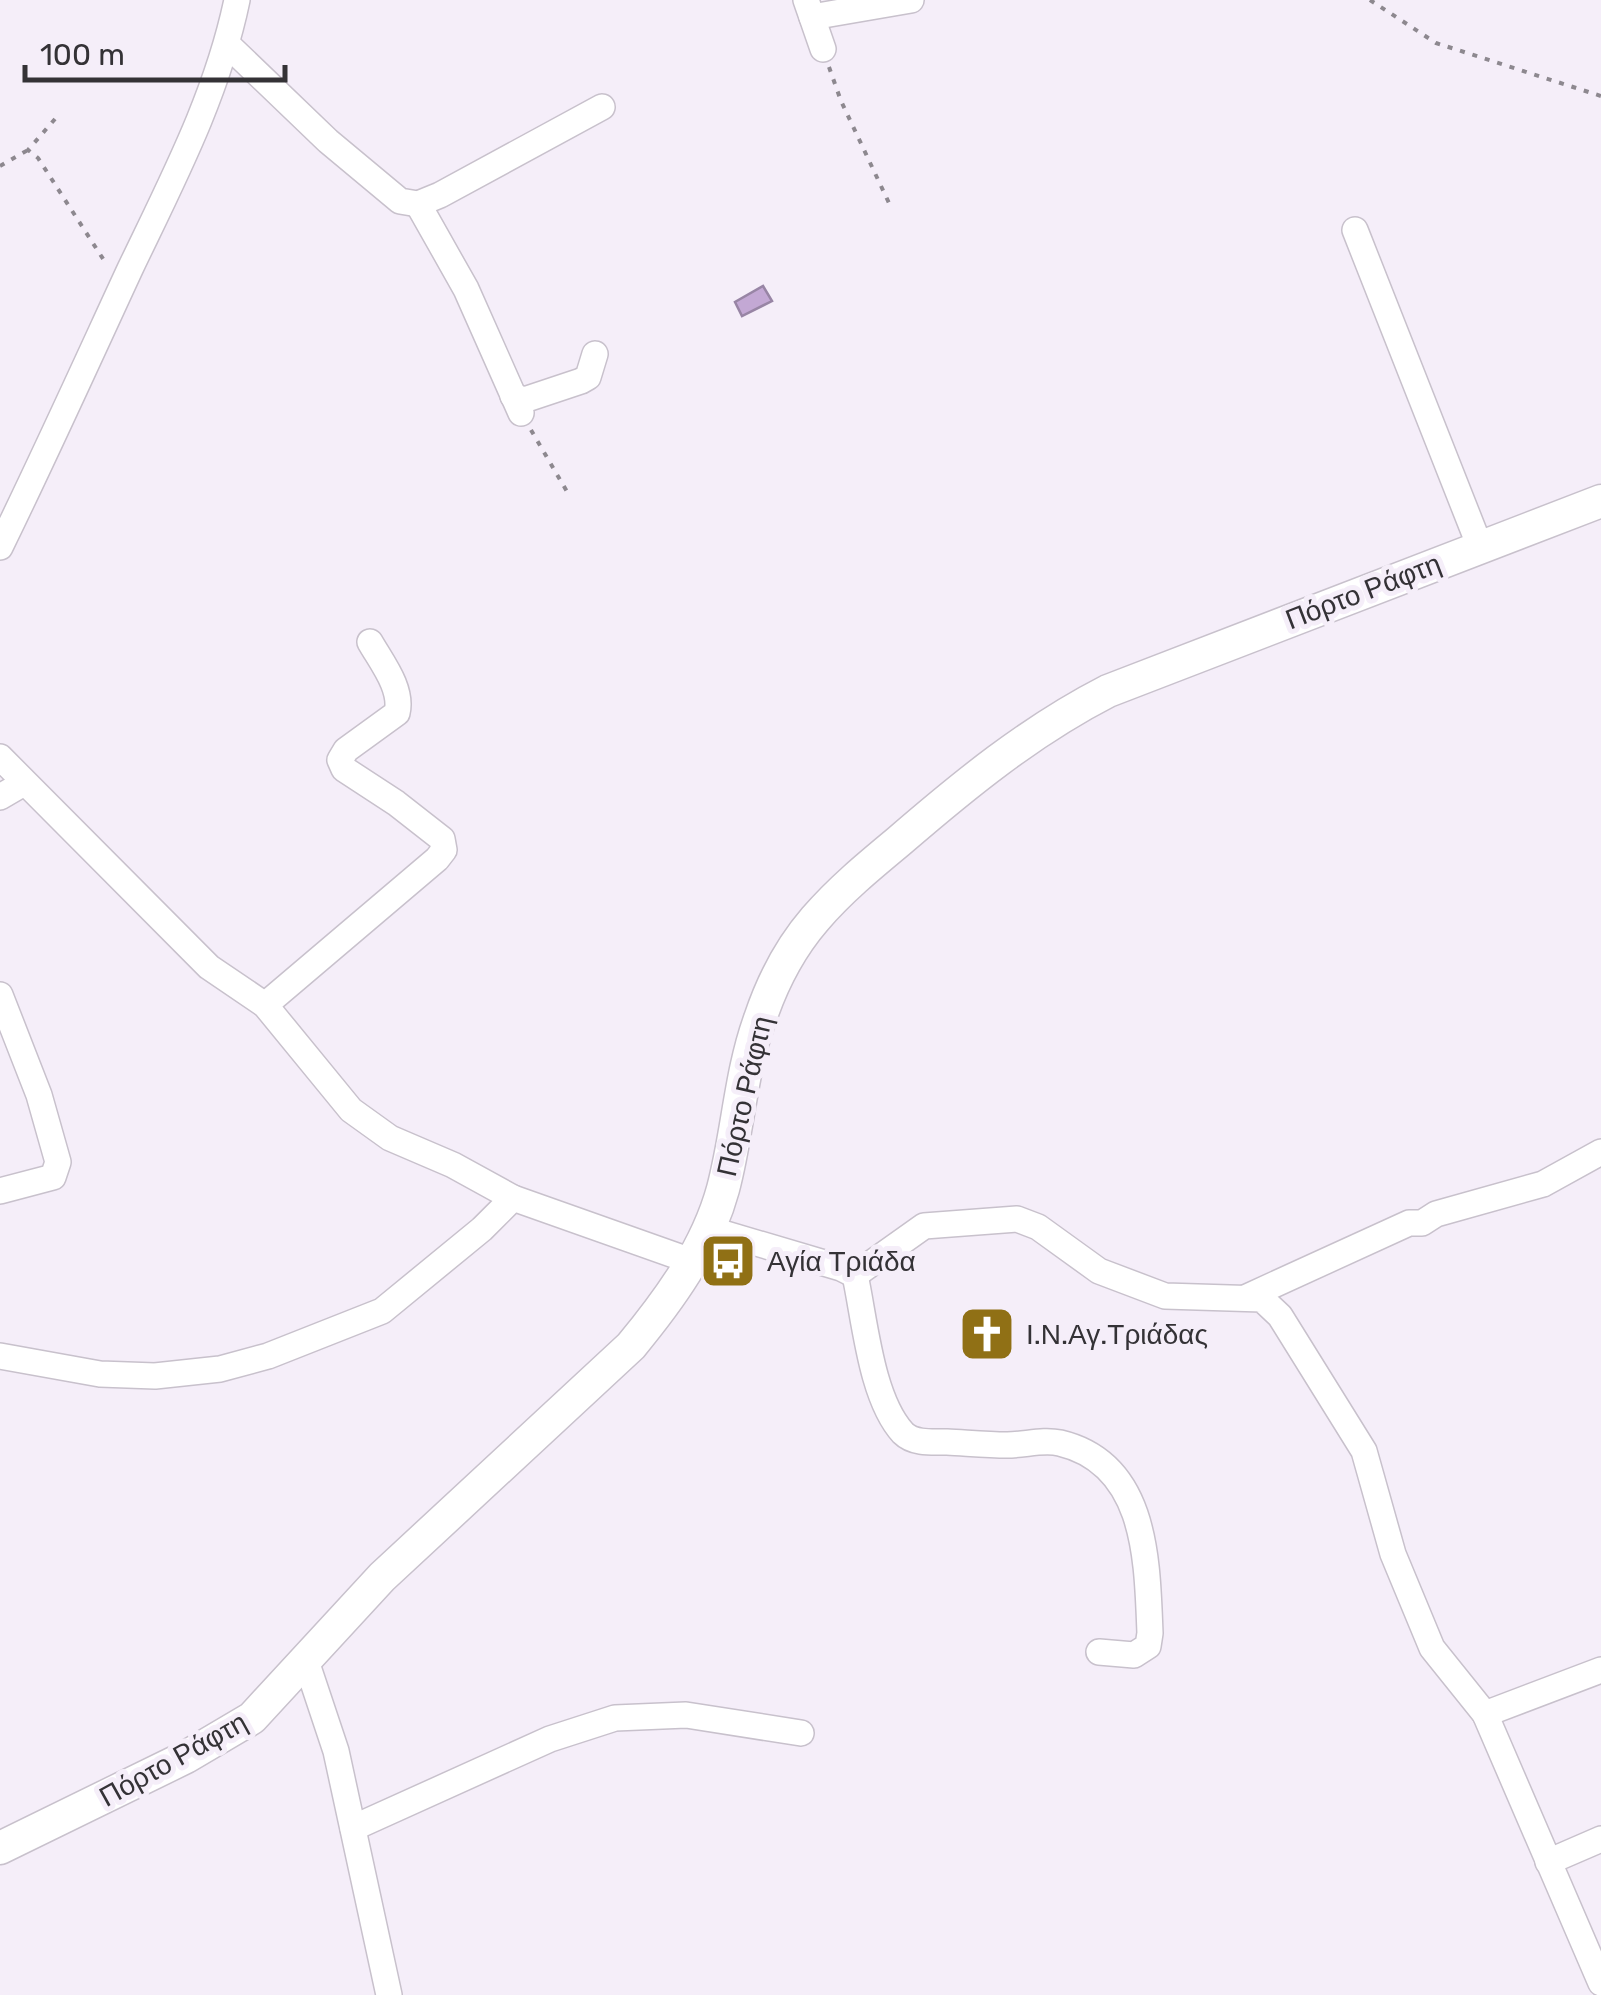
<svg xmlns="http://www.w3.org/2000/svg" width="1601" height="1995" font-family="Rubik,sans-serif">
  <rect width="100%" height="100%" fill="#f5eef9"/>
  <!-- water -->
  <polygon fill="#c3a8d4" stroke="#9885a5" stroke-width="2.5" points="763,286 772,301 742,316 735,302"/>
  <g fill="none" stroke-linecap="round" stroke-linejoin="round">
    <!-- minor casing -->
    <g stroke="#c8c1cc" stroke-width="28">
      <g id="minor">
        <polyline points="806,0 823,49"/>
        <polyline points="812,17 911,0"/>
        <polyline points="228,45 328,141 400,201 418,204 440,195 602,107"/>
        <polyline points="418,204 466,289 521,413"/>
        <polyline points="1355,230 1480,547"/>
        <polyline points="513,396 524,400 581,381 588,377 595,354"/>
        <path d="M0,547C45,455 87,362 130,269C172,181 217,96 237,0"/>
        <polyline points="0,757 209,967 265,1005 351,1110 390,1138 453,1165 513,1198 691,1261"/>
        <polyline points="0,797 24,783"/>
        <polyline points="0,995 39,1095 58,1162 53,1177 0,1191"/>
        <path d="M265,1005L437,859L444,850L442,839L396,803L344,769L340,760L346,750L397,713C403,689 382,663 370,642"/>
        <polyline points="709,1229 841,1268 855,1275 924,1226 1017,1219 1038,1227 1099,1271 1165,1296 1262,1299 1280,1316 1364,1451 1393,1554 1432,1648 1485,1714 1601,1983"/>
        <path d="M855,1275C865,1321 871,1398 903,1433C914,1444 933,1442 947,1442C967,1443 987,1445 1007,1445C1025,1445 1043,1439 1060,1443C1148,1464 1147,1563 1150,1633L1148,1646L1134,1655L1099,1652"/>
        <polyline points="1247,1297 1409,1223 1422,1223 1436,1214 1543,1184 1601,1152"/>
        <polyline points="0,1356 100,1374 155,1376 220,1369 268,1356 382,1311 482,1229 513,1198"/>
        <polyline points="306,1661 336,1751 389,1995"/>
        <polyline points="1485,1714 1601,1670"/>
        <polyline points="353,1828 550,1739 615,1718 686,1715 801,1733"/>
        <polyline points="1548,1862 1601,1839"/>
      </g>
    </g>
    <!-- major casing -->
    <g stroke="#c8c1cc" stroke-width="35">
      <path id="major" d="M0,1848L186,1757L252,1718L382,1577L631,1346C669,1300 707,1248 723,1189C738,1133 740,1074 760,1019C772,983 790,948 815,919C840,890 869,866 898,842C964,785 1030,731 1108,691L1601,501"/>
    </g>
    <!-- path -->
    <g stroke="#8d888f" stroke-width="4" stroke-dasharray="5 8" stroke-linecap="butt">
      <polyline points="1370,0 1436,43 1601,96"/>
      <polyline points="829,67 841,101 889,203"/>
      <polyline points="55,119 28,150 38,158 107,265"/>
      <polyline points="0,166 28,150"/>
      <polyline points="531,430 569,495"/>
    </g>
    <!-- minor -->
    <use href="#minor" stroke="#fff" stroke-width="25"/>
    <!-- major -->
    <use href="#major" stroke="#fff" stroke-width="32"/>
  </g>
  <!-- icons -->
  <defs>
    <g id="bus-square" transform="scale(2.875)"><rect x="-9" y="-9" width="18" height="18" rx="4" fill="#907015" stroke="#f5eef9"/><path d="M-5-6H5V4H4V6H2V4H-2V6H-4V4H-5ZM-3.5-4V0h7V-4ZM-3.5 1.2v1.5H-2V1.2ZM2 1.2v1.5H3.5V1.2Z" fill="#fff"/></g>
    <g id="church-square" transform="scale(2.875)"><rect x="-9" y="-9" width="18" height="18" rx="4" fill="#907015" stroke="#f5eef9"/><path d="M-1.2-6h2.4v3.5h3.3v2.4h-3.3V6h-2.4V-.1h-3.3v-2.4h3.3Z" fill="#fff"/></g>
  </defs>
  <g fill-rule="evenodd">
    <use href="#bus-square" x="728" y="1261"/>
    <use href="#church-square" x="987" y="1334"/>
  </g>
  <g text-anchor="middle" stroke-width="10" stroke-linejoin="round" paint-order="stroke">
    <!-- street labels -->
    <g font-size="28" fill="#343236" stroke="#f5eef9">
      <text transform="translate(1363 591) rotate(-21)" y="10">Πόρτο Ράφτη</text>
      <text transform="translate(744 1096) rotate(-77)" y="10">Πόρτο Ράφτη</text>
      <text transform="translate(173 1759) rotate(-29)" y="10">Πόρτο Ράφτη</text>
    </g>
    <!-- poi labels -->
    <g font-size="28" fill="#343236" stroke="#f5eef9" text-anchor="start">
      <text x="767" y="1271">Αγία Τριάδα</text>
      <text x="1026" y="1344">Ι.Ν.Αγ.Τριάδας</text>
    </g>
  </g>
  <!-- scale -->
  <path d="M25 65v15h260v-15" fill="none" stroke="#343236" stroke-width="5"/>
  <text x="40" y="65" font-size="30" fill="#343236" stroke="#f5eef9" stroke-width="8" paint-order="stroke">100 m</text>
</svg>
